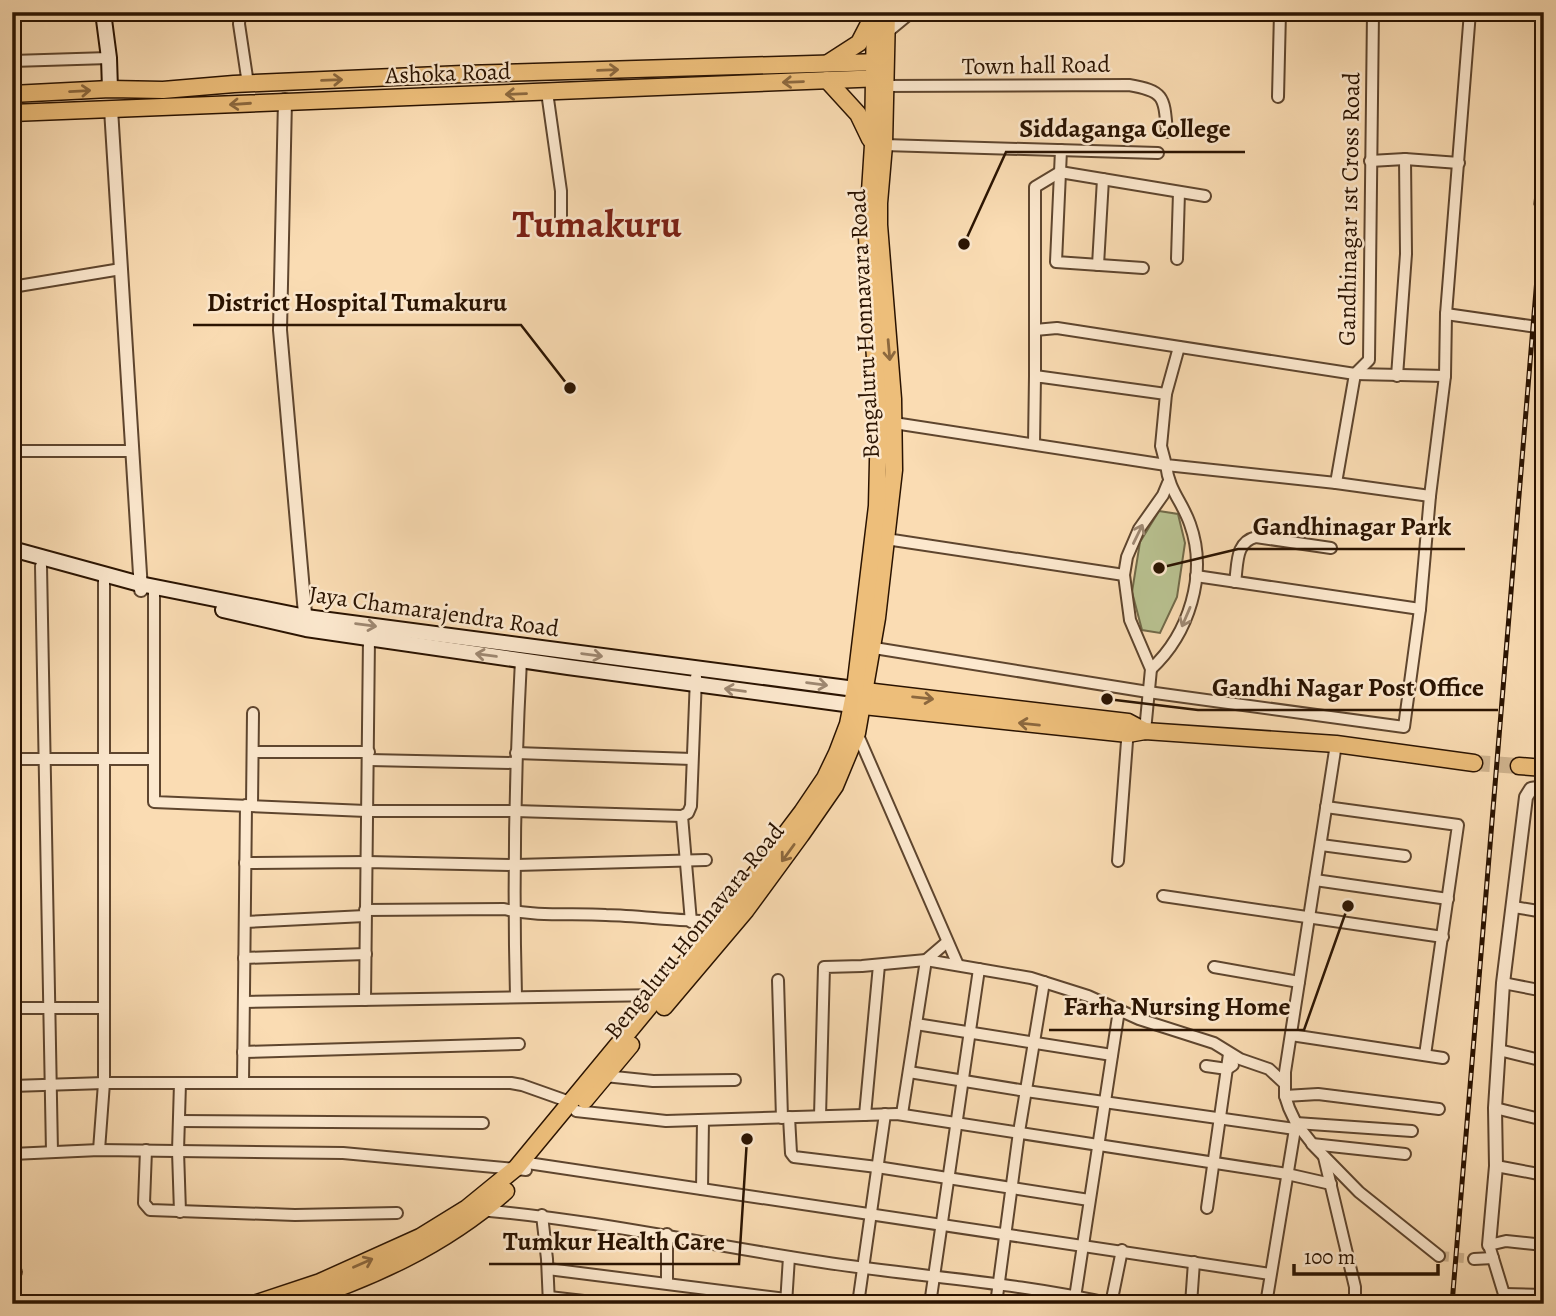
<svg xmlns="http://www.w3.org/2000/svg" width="1556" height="1316" font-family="Alegreya,serif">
  <rect width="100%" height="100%" fill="#fadcb3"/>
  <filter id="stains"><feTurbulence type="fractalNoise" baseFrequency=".00286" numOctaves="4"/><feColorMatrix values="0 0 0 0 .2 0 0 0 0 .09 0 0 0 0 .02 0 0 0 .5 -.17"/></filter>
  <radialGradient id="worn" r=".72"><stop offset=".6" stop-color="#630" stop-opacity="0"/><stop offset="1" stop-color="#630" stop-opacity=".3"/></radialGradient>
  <!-- green -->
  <polygon fill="#b9c291" stroke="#726a49" stroke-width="2" points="1159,511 1178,514 1185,543 1177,597 1160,633 1142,630 1132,592 1140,542"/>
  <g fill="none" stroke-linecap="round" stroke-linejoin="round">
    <!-- minor-tunnel -->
    <polyline stroke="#d0b48f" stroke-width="10" stroke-dasharray="10 5" stroke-linecap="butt" points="1439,1256 1474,1259"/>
    <!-- primary-tunnel -->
    <polyline stroke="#d0b48f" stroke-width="16" stroke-dasharray="16 8" stroke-linecap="butt" points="1474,763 1519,766"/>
    <!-- minor casing -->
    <g stroke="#5e452e" stroke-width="14">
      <g id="minor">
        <polyline points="240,12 239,24 248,84"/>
        <polyline points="12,61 109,58"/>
        <path d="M881,86L1129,85C1165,91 1164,97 1167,132"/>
        <polyline points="547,92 561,191 561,220"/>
        <polyline points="1278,97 1280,12"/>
        <polyline points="884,145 1158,153"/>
        <polyline points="1061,150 1056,262 1143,268"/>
        <polyline points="1370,161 1405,159 1459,163"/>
        <polyline points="1177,259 1179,192"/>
        <polyline points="1098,265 1103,179"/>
        <polyline points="12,287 121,269"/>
        <polyline points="1446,314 1544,328"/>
        <polyline points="1035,330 1057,328 1355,374 1445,376"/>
        <polyline points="1035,376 1035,187 1060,172 1205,196"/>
        <polyline points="1397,376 1406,254 1405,159"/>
        <polyline points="1166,394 1179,347"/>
        <path d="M894,423L1166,465C1169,491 1182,501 1190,524C1208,574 1189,634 1151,669"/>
        <polyline points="1034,444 1035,376 1166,394 1161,446 1166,465 1336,483 1430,496"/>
        <polyline points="12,451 132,451"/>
        <polyline points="1336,483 1355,374 1369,360 1373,12"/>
        <polyline points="886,539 1124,575"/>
        <polyline points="41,566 52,1152"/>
        <polyline points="1196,576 1420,609"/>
        <path d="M1235,582C1238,564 1235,542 1256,537L1331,548"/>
        <polyline points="154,587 154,802 366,811 515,811 682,816 688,813 691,806 696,677"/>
        <polyline points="868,647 1148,692 1404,727 1420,609 1430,496 1445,376 1446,314 1470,12"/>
        <polyline points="1145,731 1151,669 1130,620 1124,575 1127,557 1139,529 1163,495 1168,483"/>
        <polyline points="857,733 958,965"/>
        <polyline points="1336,744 1285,1072 1285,1096 1289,1108 1296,1123 1314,1146 1359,1192 1439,1256"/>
        <polyline points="253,752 369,752"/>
        <polyline points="516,753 692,759"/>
        <polyline points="12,759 154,759"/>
        <polyline points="369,760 515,763"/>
        <polyline points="252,805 253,713"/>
        <polyline points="1326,807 1458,825 1425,1055"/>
        <polyline points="682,816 691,922"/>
        <polyline points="1321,845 1405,856"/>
        <polyline points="1118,861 1128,728"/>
        <polyline points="245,863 367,862 516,865 706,860"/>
        <polyline points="1315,880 1448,899"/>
        <polyline points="1163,896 1443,937"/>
        <polyline points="1514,907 1544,912"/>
        <path d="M365,910L504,909C538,917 572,913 606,915C644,916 682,922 720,921"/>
        <polyline points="245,922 365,916"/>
        <polyline points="244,958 366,954"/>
        <polyline points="1214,967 1299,982"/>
        <polyline points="778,980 782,1118"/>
        <polyline points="1503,983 1544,991"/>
        <path d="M516,996C513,884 515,772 521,660"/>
        <polyline points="365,1000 369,638"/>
        <polyline points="244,1002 660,995"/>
        <polyline points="12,1008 104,1008"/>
        <polyline points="916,1024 1112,1055"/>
        <polyline points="1291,1035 1443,1058"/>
        <polyline points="1499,1050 1544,1061"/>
        <polyline points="243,1052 519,1044"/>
        <polyline points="1206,1066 1227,1069 1233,1065"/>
        <polyline points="909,1072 1026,1091 1295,1129"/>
        <polyline points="605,1076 653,1081 735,1080"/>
        <polyline points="243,1083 246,805"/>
        <polyline points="12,1086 104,1083 511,1083 522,1085 570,1102"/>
        <polyline points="1285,1096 1318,1094 1439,1109"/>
        <polyline points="1495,1108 1544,1120"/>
        <polyline points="576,1111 666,1121 897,1114 1287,1174 1331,1184"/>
        <polyline points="902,1114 926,960 947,942"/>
        <polyline points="865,1115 879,965"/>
        <polyline points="820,1116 824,967 862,966 926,960 1031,978 1088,996 1139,1019 1214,1043 1240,1059 1269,1069 1284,1083"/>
        <polyline points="789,1117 791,1153 794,1157 877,1167 1089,1200"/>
        <polyline points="179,1121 483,1123"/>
        <polyline points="1312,1144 1405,1154"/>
        <polyline points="99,1150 104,1083 104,573"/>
        <polyline points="146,1150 144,1203 150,1210 295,1215 397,1213"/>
        <polyline points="12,1154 99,1150 343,1153 526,1170"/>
        <polyline points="1324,1157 1355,1287 1355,1304"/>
        <polyline points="521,1162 1270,1274"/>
        <polyline points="1496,1166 1544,1175"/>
        <polyline points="702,1189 703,1120"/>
        <polyline points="1207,1208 1229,1054"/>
        <path d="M480,1210C596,1220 708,1245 822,1262C919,1277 1016,1282 1112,1304"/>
        <polyline points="180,1212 178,1151 180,1083"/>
        <polyline points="542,1215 547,1259 549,1304"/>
        <polyline points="12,1252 13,1252"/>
        <polyline points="1474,1259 1493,1258"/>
        <polyline points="548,1269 786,1299"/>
        <polyline points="12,1272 16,1272"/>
        <polyline points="667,1283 667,1234"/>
        <polyline points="1504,1294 1544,1295"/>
        <polyline points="549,1297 610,1304"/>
        <polyline points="786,1304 789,1257"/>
        <polyline points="858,1304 885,1114"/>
        <polyline points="930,1304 979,969"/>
        <polyline points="996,1304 1019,1132 1044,982"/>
        <polyline points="1074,1304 1119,1010"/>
        <polyline points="1111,1304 1122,1250"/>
        <polyline points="1191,1304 1194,1262"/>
        <polyline points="1266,1304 1296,1123 1412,1131"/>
        <polyline points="1507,1304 1489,1245 1506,1241 1544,1245"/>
      </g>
    </g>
    <!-- tertiary casing -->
    <g stroke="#5e452e" stroke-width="16">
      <g id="tertiary">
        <polyline points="887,31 910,12"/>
        <polyline points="285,100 280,330 306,625"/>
        <polyline points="111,109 141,590"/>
        <polyline points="1489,1245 1496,1166 1495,1108 1503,983 1526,797 1531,789 1544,787"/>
      </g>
    </g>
    <!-- secondary casing -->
    <g stroke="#2a1301" stroke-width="18">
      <g id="secondary">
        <polyline points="103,12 109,58 110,89"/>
        <polyline points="12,549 140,584 306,617 855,689"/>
        <polyline points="223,610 306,629 568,667 852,705"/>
      </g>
    </g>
    <!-- primary casing -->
    <g stroke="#2a1301" stroke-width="19">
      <g id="primary">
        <polyline points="828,63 859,43 872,18"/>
        <polyline points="827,80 858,114 870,139"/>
        <polyline points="12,94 110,89 163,90 234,84 463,74 881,62"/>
        <polyline points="12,113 883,78"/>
        <polyline points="857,690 1128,722 1145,731"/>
        <polyline points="854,705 1128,734 1145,731 1336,744 1474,763"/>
        <polyline points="1519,766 1544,768"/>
        <polyline points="664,1007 746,910 801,835 835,786 857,733 877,618 894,470 893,399 879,225 879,203 884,145 887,12"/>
        <polyline points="585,1100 631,1045"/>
        <polyline points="254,1304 320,1282 420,1237 467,1208 516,1168 720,921 802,812 825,778 837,753 848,724 855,689 877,506 879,418 867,238 873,145 875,12"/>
        <path d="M293,1304C370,1279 444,1246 506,1191"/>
      </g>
    </g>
    <!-- minor -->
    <use href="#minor" stroke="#fce8ce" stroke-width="10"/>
    <!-- tertiary -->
    <use href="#tertiary" stroke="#fce8ce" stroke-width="12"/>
    <!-- secondary -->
    <use href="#secondary" stroke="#fce8ce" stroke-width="14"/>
    <!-- primary -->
    <use href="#primary" stroke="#edbe7a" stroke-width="16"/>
    <!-- rail casing -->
    <g stroke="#2a1301" stroke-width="5">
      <g id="rail">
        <polyline points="1536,204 1544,113"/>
        <polyline points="1452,1304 1544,194"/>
      </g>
    </g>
    <!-- rail -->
    <use href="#rail" stroke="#fce8ce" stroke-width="2.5" stroke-dasharray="8" stroke-linecap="butt"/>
  </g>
  <!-- one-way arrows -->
  <defs><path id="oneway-shaft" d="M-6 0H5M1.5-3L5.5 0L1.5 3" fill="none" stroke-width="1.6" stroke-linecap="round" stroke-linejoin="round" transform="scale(1.75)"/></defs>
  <g stroke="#8c683e">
    <use href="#oneway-shaft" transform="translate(608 70) rotate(-2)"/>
    <use href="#oneway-shaft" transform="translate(332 80) rotate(-2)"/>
    <use href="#oneway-shaft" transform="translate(793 82) rotate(178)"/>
    <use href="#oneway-shaft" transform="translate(80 91) rotate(-3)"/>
    <use href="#oneway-shaft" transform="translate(516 94) rotate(178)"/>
    <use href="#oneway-shaft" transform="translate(240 104) rotate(176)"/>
    <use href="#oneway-shaft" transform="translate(889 350) rotate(85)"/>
    <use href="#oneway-shaft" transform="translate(923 698) rotate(6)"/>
    <use href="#oneway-shaft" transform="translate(1029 724) rotate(-174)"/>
    <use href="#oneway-shaft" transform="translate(788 853) rotate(126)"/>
    <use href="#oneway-shaft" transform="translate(363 1263) rotate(-24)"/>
  </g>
  <g stroke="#9e8872">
    <use href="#oneway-shaft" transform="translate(1138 534) rotate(-64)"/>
    <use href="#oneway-shaft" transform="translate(1186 617) rotate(113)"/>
    <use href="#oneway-shaft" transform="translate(366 625) rotate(7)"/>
    <use href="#oneway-shaft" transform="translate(486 655) rotate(-172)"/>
    <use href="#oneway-shaft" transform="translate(592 655) rotate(8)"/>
    <use href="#oneway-shaft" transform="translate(817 684) rotate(7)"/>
    <use href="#oneway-shaft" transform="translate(735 690) rotate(-172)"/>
  </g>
  <g text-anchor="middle" stroke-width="5" stroke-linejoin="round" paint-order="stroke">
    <!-- street labels -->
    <g font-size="24" fill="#2a1301" stroke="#fce8ce">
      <text transform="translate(1036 65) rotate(-1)" y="8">Town hall Road</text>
      <text transform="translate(448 73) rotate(-2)" y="8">Ashoka Road</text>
      <text transform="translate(1349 209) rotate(-89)" y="8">Gandhinagar 1st Cross Road</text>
      <text transform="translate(864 324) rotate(-93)" y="8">Bengaluru Honnavara Road</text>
      <text transform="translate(434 611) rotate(8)" y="8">Jaya Chamarajendra Road</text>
      <text transform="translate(694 931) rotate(-51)" y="8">Bengaluru Honnavara Road</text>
    </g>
    <!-- town labels -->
    <g font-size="38" font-weight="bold" fill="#7a1f14" stroke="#fce8ce">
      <text x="597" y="237">Tumakuru</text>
    </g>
  </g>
  <!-- callouts -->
  <path fill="none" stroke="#2a1301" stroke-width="2.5" d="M964 244L1006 152H1245M570 388L521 325H193M1159 568L1238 549H1465M1107 699L1198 710H1498M1348 906L1304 1030H1049M747 1139L739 1264H489"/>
  <g fill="#2a1301" stroke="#fce8ce" stroke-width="2.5">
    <circle cx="964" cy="244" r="7"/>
    <circle cx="570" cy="388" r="7"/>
    <circle cx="1159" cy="568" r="7"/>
    <circle cx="1107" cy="699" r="7"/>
    <circle cx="1348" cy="906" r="7"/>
    <circle cx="747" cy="1139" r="7"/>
  </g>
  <g font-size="26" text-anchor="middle" font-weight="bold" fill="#2a1301" stroke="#fce8ce" stroke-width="5" stroke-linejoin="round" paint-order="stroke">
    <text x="1125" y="137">Siddaganga College</text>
    <text x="357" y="311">District Hospital Tumakuru</text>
    <text x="1352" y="535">Gandhinagar Park</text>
    <text x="1348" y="696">Gandhi Nagar Post Office</text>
    <text x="1177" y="1015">Farha Nursing Home</text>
    <text x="614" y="1250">Tumkur Health Care</text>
  </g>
  <!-- margin -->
  <rect width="1556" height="1316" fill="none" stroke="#fadcb3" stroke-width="42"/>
  <rect x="14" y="14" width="1528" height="1288" fill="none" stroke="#2a1301" stroke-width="3.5"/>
  <rect x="21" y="21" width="1514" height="1274" fill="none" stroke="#2a1301" stroke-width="2"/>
  <!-- scale -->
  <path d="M1294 1264v10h144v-10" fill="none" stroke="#2a1301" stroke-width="3.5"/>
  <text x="1304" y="1264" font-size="21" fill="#2a1301" stroke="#fce8ce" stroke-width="5" paint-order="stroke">100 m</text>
  <rect width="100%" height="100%" filter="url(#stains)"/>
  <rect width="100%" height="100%" fill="url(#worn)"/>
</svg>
